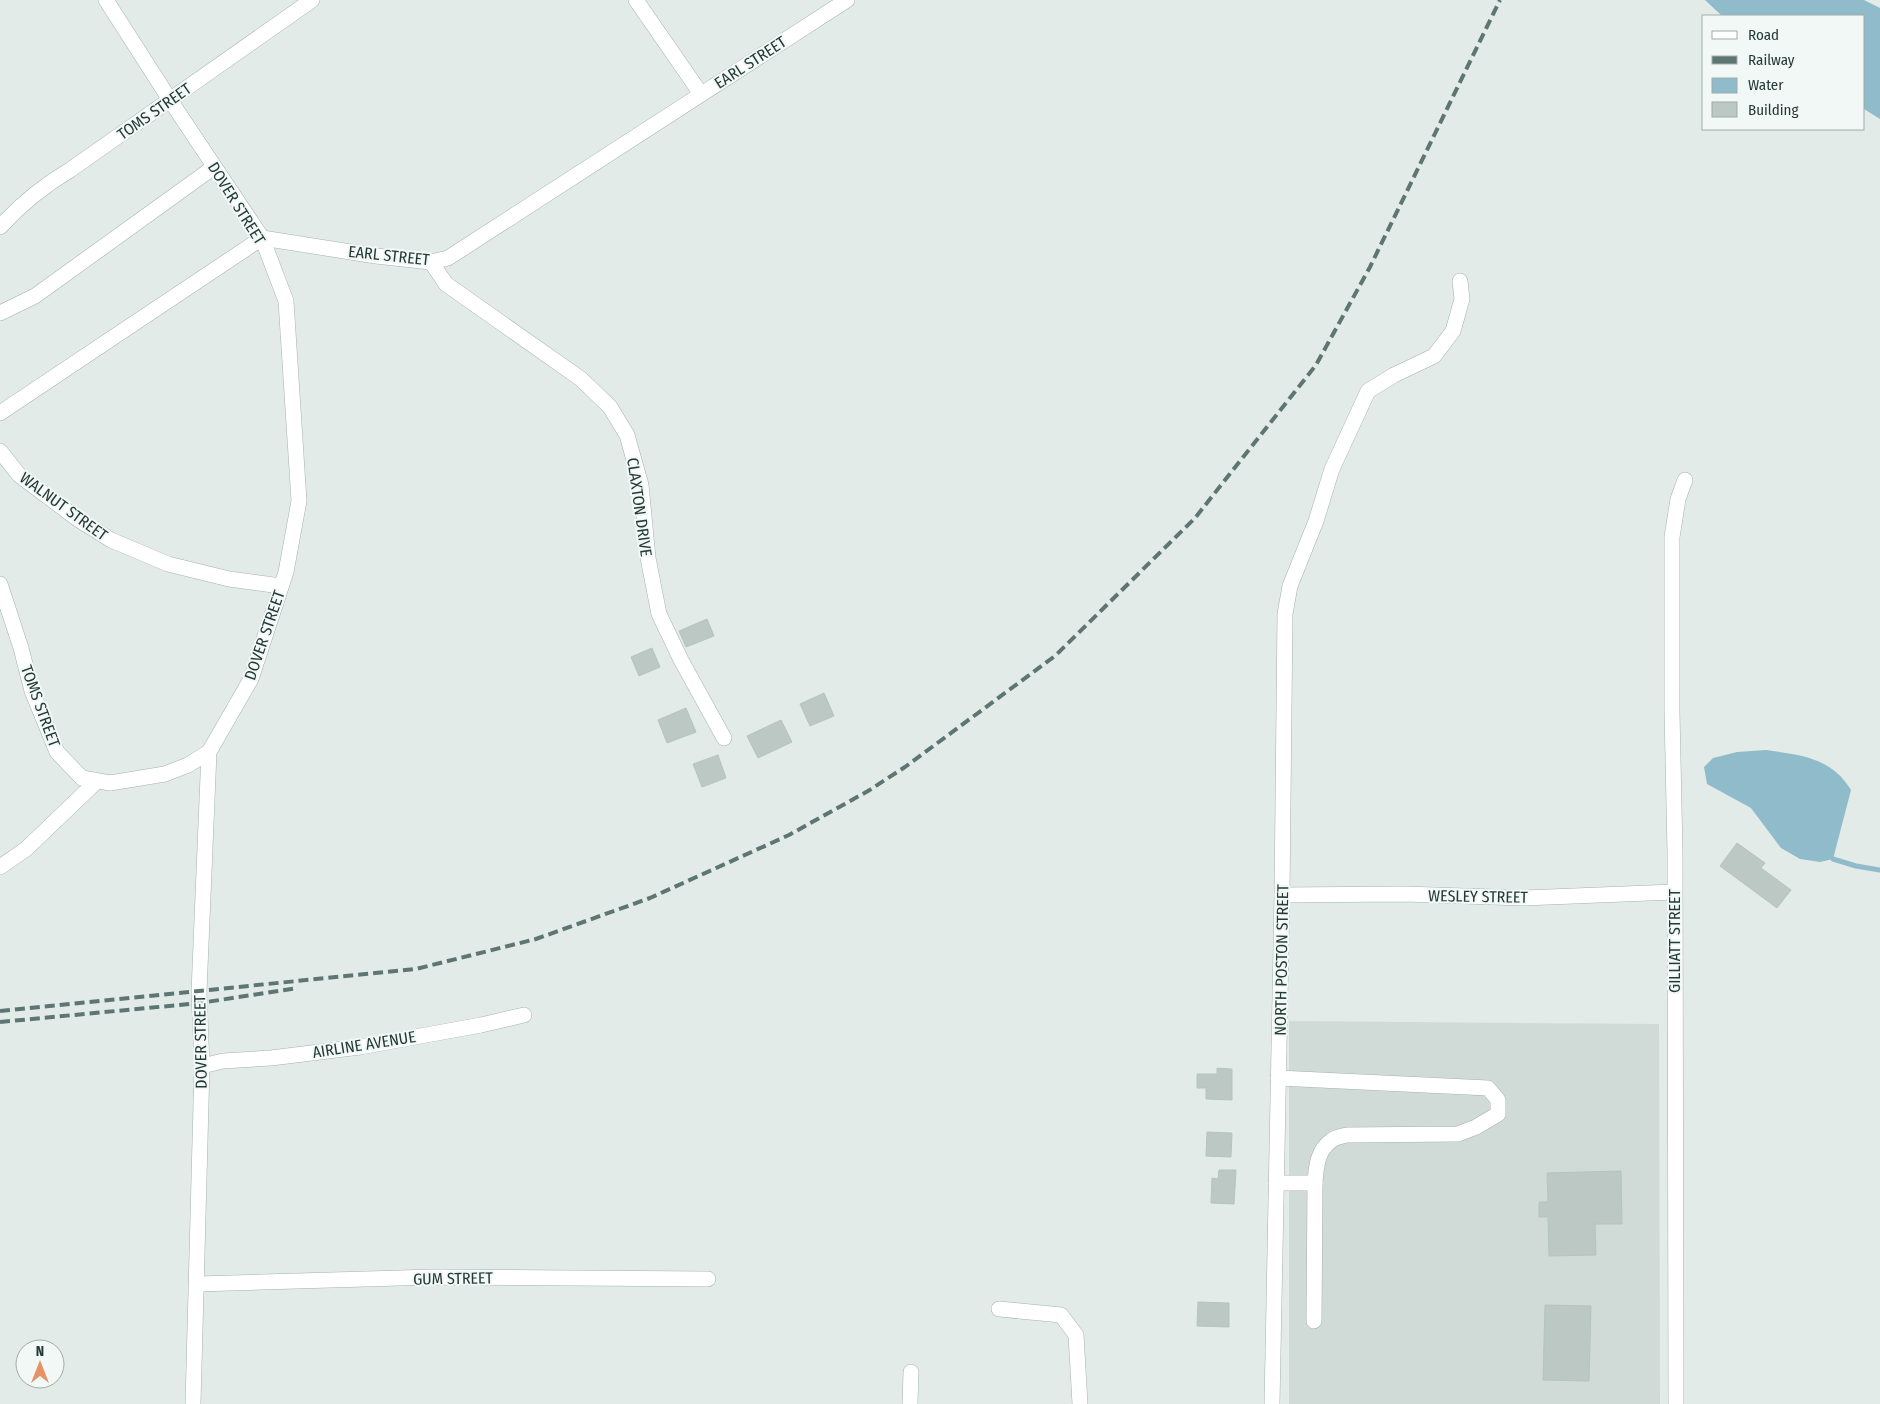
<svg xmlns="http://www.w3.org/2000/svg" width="1880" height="1404" font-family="'Fira Sans Condensed',sans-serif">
  <rect width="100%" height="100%" fill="#e2ebe8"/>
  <!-- built -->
  <polygon fill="#d0dbd7" points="1289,1021 1659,1024 1660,1404 1289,1404"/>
  <!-- water -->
  <g fill="#8fbbcb">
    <polygon points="1705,0 1864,0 1880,8 1880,119 1864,109 1864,16 1722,16"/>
    <path d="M1766,750C1800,755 1831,757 1851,790L1833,859L1820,862L1800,859L1781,848L1751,808L1707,784L1704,767L1713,758L1737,752Z"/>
  </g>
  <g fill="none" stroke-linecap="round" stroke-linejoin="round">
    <!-- stream -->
    <polyline stroke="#8fbbcb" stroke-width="5" points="1833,859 1856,866 1880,870"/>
  </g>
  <!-- building -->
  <g fill="#bbc8c4" stroke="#b5c4bf">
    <polygon points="707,619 714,636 686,647 679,631"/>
    <polygon points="652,648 660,667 639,676 631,657"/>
    <polygon points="824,693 834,716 810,726 800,704"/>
    <polygon points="686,708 696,732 667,743 658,720"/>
    <polygon points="781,720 792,742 758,758 747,736"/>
    <polygon points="718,755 726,778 702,787 693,764"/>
    <polygon points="1737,843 1765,863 1761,868 1791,890 1777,908 1720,866"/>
    <polygon points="1217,1068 1232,1069 1232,1100 1206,1099 1206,1088 1197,1088 1197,1074 1217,1074"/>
    <polygon points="1207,1132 1232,1133 1231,1157 1206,1156"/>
    <polygon points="1219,1170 1236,1170 1234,1204 1211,1203 1212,1178 1218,1179"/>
    <polygon points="1621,1171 1622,1224 1595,1224 1596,1255 1549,1256 1548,1217 1539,1217 1539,1202 1548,1202 1547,1173"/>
    <polygon points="1198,1302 1229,1303 1229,1327 1197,1326"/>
    <polygon points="1545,1305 1591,1306 1589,1381 1543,1380"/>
  </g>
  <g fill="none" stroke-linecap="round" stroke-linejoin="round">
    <!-- minor casing -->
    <g stroke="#a5b2af" stroke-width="16">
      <g id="minor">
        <polyline points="106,0 170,100 262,238 286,301 299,501 286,572 251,679 209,752 199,992 202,1066 193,1404"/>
        <polyline points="636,0 701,94"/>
        <path d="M0,227C21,204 43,186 70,170L312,0"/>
        <polyline points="431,262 446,284 581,379 610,407 627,435 641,485 648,558 659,614 681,660 724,738"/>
        <polyline points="0,313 35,296 214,167"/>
        <polyline points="0,413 262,238 376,256 431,262 448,258 847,0"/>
        <polyline points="0,451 19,475 79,520 111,540 168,564 229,579 281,586"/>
        <polyline points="0,584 21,648 32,691 57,752 82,778 110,783 165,774 188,765 209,752"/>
        <polyline points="0,867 26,849 97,781"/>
        <polyline points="1282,895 1405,894 1523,898 1674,892"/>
        <polyline points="202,1066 223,1061 271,1058 360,1047 481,1025 524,1015"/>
        <path d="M1276,1183H1315C1316,1168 1317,1150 1332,1140C1336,1137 1343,1136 1347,1135L1458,1134L1476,1127L1498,1114V1100L1488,1088L1278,1078"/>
        <polyline points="198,1284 434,1277 708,1279"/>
        <polyline points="999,1309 1061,1315 1076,1335 1080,1404"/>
        <polyline points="1314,1321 1315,1183"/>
        <polyline points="910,1404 911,1372"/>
        <polyline points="1272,1404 1282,895 1285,614 1290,586 1316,521 1332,469 1368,391 1394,375 1434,356 1453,331 1462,299 1460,281"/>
        <polyline points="1676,1404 1675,852 1672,712 1672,537 1678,499 1685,480"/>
      </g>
    </g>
    <!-- minor -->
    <use href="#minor" stroke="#fff" stroke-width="15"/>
    <!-- rail -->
    <g stroke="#5e7672" stroke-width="4" stroke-dasharray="10 5" stroke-linecap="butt">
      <polyline points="0,1011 416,969 536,939 650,898 789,835 868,791 905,767 1055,656 1195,518 1316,365 1370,267 1500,0"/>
      <polyline points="0,1022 200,1003 298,988"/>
    </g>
  </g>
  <g text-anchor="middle" stroke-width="4" stroke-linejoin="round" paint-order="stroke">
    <!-- street labels -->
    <g font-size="16" fill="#243a37" stroke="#f2f8f6">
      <text transform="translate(750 62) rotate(-33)" y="6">EARL STREET</text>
      <text transform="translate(154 111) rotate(-35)" y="6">TOMS STREET</text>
      <text transform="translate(237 203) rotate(58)" y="6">DOVER STREET</text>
      <text transform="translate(389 255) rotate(6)" y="6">EARL STREET</text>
      <text transform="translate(64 506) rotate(36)" y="6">WALNUT STREET</text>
      <text transform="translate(640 507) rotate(82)" y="6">CLAXTON DRIVE</text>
      <text transform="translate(264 635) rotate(-71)" y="6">DOVER STREET</text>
      <text transform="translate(41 706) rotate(70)" y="6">TOMS STREET</text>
      <text transform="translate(1478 896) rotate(1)" y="6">WESLEY STREET</text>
      <text transform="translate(1674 941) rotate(-90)" y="6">GILLIATT STREET</text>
      <text transform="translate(1281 960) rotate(-89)" y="6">NORTH POSTON STREET</text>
      <text transform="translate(200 1042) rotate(-91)" y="6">DOVER STREET</text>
      <text transform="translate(364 1044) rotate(-9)" y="6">AIRLINE AVENUE</text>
      <text transform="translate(453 1278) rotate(-1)" y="6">GUM STREET</text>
    </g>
  </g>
  <!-- legend -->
  <rect x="1702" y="15" width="162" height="115" fill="#f2f8f6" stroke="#a0acaa"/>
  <rect x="1712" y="31" width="25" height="8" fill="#ffffff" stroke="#a0acaa"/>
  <text x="1748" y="40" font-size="15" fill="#243a37">Road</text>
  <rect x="1712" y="56" width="25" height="8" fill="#5e7672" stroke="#a0acaa"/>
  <text x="1748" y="65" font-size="15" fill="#243a37">Railway</text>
  <rect x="1712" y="78" width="25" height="15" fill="#8fbbcb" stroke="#a0acaa"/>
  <text x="1748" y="90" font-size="15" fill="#243a37">Water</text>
  <rect x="1712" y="102" width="25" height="15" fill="#bbc8c4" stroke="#a0acaa"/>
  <text x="1748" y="115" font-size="15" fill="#243a37">Building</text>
  <!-- north arrow -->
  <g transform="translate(40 1364)"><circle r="24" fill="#f2f8f6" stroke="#a0acaa"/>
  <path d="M0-4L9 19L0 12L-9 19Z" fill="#e59366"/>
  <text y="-8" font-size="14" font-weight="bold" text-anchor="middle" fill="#243a37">N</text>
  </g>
</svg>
